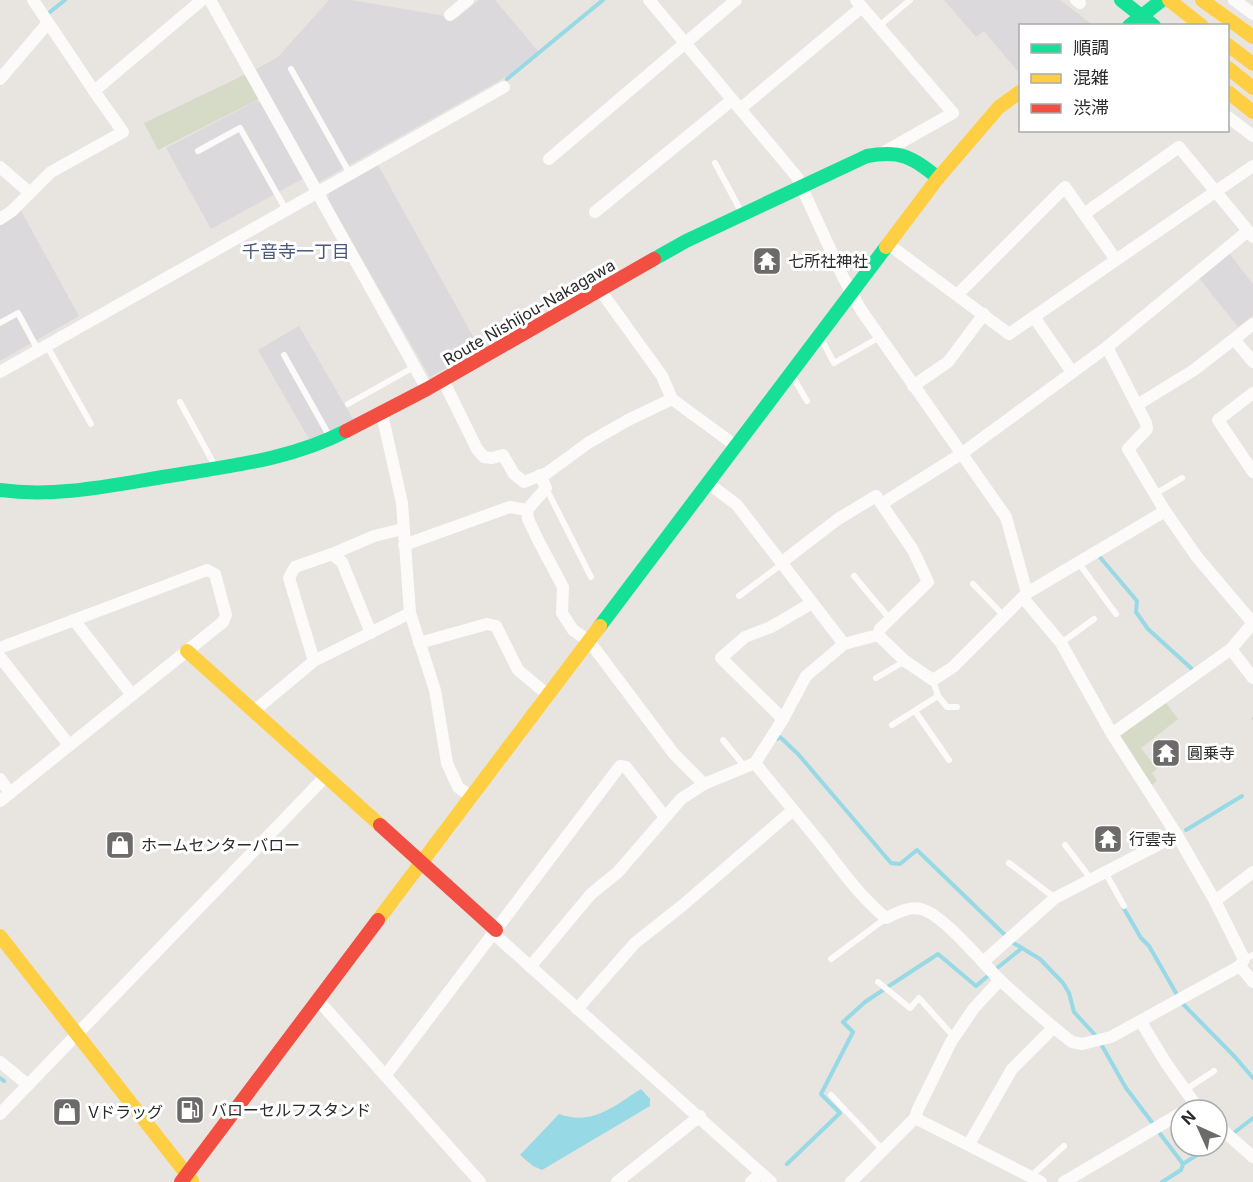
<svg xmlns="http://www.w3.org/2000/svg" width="1253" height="1182" font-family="Inter,'Noto Sans JP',sans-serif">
  <rect width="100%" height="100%" fill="#e8e4e0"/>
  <!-- industrial -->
  <g fill="#dbd9db">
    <polygon points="329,0 351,0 457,18 479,0 495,0 538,51 504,78 319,182 312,180 253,71 278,57"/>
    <polygon points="944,0 1060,0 1093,25 1020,26 1020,74 984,31 976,37"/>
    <polygon points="256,101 262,103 304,178 211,229 166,148"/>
    <polygon points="378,165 480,349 430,377 328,200 329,193"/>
    <polygon points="20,209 79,316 0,361 0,224"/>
    <polygon points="1229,253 1253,284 1253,315 1238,327 1199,278"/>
    <polygon points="299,326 354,421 309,439 258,350"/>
  </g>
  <!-- cemetery -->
  <g fill="#d6dbc8">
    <polygon points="246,74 259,99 158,150 144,123"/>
    <polygon points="1166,703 1178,719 1141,748 1157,769 1152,773 1157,781 1152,785 1118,735"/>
  </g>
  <!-- water -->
  <path fill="#98d9e6" d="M641,1089L650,1099V1106L542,1170L533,1166L520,1155L559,1114C593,1126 614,1106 641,1089Z"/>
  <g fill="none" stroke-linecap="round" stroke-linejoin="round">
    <!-- stream -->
    <g stroke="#98d9e6" stroke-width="4">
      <polyline points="50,12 65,0"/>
      <polyline points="507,79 603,0"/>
      <polyline points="1099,556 1137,601 1136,612 1148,629 1192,669"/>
      <polyline points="777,739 780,737 798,754 891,863 900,864 917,850 1006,936"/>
      <polyline points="1186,830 1242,796"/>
      <polyline points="1123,907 1141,938 1149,946 1176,993"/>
      <polyline points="1012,942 1040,959 1063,983 1069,993 1074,1012 1096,1036"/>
      <polyline points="996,969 1022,948"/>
      <polyline points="889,986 938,954 976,986 989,975"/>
      <polyline points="1182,1003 1235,1057 1253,1078"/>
      <polyline points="1101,1044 1126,1088 1154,1125"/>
      <polyline points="0,1078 4,1081"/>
      <polyline points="1158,1131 1183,1164"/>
      <polyline points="1235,1132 1253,1118"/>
      <polyline points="1217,1142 1227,1136"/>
      <polyline points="787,1164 840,1113 821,1094 853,1032 843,1022 865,1002 883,990"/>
      <polyline points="1162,1182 1181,1170 1183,1164 1211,1146"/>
    </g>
    <!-- path -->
    <polyline stroke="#c6c6c5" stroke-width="2" stroke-dasharray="4.5 3" stroke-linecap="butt" points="1252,719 1253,718"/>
    <!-- lane -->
    <g stroke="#fcfbfa" stroke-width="6">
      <polyline points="878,27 910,0"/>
      <polyline points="291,69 350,174"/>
      <polyline points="198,151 240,128 286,210"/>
      <polyline points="715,163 742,213"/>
      <polyline points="0,323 18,313 38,350"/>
      <polyline points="821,338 834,363 880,337"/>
      <polyline points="47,346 91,424"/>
      <polyline points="284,355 331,439"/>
      <polyline points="791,374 807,401"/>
      <polyline points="180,402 215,466"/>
      <polyline points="348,404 414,367"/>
      <polyline points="546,488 591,577"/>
      <polyline points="1155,494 1182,478"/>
      <polyline points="1078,562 1116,614"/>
      <polyline points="854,576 890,619"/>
      <polyline points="973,584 1004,616"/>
      <polyline points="739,596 782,564"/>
      <polyline points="1061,643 1094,619"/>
      <polyline points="876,678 905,661"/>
      <polyline points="938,696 947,707 957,707"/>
      <polyline points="915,711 949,760"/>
      <polyline points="892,725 938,696 933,680"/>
      <polyline points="723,740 745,767"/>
      <polyline points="1065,845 1091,879"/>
      <polyline points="1009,863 1055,898"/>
      <polyline points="1105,872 1124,906"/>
      <polyline points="831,959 886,918"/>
      <polyline points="1244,959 1253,955"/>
      <polyline points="878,982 910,1008 919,998 954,1037"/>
      <polyline points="1185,1090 1214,1071"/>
      <polyline points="831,1095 883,1150"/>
      <polyline points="1031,1176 1064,1146"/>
    </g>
    <!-- street -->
    <g stroke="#fcfbfa" stroke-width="12">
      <polyline points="33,0 94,91 202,0"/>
      <polyline points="210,0 427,389"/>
      <polyline points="649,0 797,177 843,277 861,310 1006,517 1027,593"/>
      <polyline points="856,0 953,113 884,152"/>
      <polyline points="1076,0 1080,3"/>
      <polyline points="1234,0 1253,14"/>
      <polyline points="450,15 468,0"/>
      <polyline points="0,79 47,24"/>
      <polyline points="740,109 862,7"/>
      <polyline points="1228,117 1253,136"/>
      <polyline points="549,159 736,0"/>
      <polyline points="0,167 30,193"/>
      <polyline points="595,212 732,100"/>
      <polyline points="1084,214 1179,147 1253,237"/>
      <polyline points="0,219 12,211 51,172 123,132 94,91"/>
      <polyline points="888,244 1009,334 1116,260"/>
      <polyline points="600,290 662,376 672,399 736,446"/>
      <polyline points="958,294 1065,187 1116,260 1253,166"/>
      <polyline points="1034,317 1072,372"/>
      <polyline points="1234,339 1253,324"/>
      <polyline points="1107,347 1146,423 1147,429 1128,449 1165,511 1197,557 1253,623"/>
      <polyline points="0,372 504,87"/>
      <polyline points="443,380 477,449 484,457 492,458 503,455 514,474 524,482 547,473 588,443 628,420 672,399"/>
      <polyline points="913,386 948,362 984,314"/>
      <polyline points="1253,393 1218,420 1253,472"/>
      <polyline points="1137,405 1194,370 1234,339 1253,362"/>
      <polyline points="382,414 402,503 410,613 435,690 447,763 458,787 471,797"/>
      <polyline points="708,483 737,505 844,644"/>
      <polyline points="883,503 961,454 1107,347 1248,231"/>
      <polyline points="527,510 546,488 540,475"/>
      <polyline points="404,545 510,507 527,510 528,519 538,540 563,587 562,613 573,630 589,641 674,754 704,784"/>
      <polyline points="332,554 374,536 403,529"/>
      <polyline points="782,562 838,519 876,496 913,550 928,582 880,629 878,635"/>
      <polyline points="74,620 132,695"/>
      <polyline points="1253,623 1231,649 1253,678"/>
      <polyline points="419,643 487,624 496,626 518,670 548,695"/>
      <polyline points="0,648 207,570 215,574 226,615 223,622 0,801"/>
      <polyline points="0,657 69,745"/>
      <polyline points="314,661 289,578 295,567 332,554 342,562 371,633"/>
      <polyline points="254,711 314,661 410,613"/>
      <polyline points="783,719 721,658 745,637 771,627 812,603"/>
      <polyline points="1112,734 1231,649"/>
      <path d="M755,763C778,792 802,820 825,849C844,874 862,898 886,918C897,913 908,906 921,909C943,914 984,965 1002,982C1025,1003 1047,1023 1072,1042L1082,1044L1111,1037L1240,966L1244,959L1215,901L1177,835L1112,734L1061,643L1023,598"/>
      <polyline points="0,779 10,793"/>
      <polyline points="1215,901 1253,872"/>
      <polyline points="494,934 771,1182"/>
      <polyline points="984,961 1055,898 1177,835"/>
      <polyline points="1240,966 1253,982"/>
      <polyline points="530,967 591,894 618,872 681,799 704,784 755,763 783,719 806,676 844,644 878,635 905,661 933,680 953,667 1027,593 1165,511"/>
      <polyline points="318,1000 480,1182"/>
      <polyline points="577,1009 635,943 683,905 793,810"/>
      <polyline points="1141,1022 1166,1063 1195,1104 1185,1110"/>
      <polyline points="0,1062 28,1085"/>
      <polyline points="385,1076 620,766 626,767 665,817"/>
      <polyline points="0,1114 326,776"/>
      <polyline points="915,1118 1041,1182"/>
      <polyline points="1217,1125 1253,1157"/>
      <polyline points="969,1144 1012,1069 1053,1028"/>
      <polyline points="617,1182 700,1116"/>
      <polyline points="751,1182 761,1173"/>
      <polyline points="851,1182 915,1118 918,1109 951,1042 974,1008 1000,980"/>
      <polyline points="1064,1182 1181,1113"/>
    </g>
    <!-- fast -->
    <g stroke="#16e098" stroke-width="14">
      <polyline points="1121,0 1154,26"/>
      <polyline points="1129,26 1162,0"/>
      <path d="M654,259L686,241L867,156C900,150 913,157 938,178"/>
      <path d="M0,490C56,498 113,485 169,476C229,466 290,460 346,431"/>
      <polyline points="600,626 886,247"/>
    </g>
    <!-- slow -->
    <g stroke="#ffcf43" stroke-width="14">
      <polyline points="1169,0 1202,26"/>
      <polyline points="1202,0 1253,37"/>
      <polyline points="1228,45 1253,64"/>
      <polyline points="1228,68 1253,88"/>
      <polyline points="1228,92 1253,112"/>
      <polyline points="886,247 938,178 999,107 1020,92"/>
      <polyline points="187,651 380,825"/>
      <polyline points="378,920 600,626"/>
      <polyline points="0,936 192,1181"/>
    </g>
    <!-- jam -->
    <g stroke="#f24e42" stroke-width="14">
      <polyline points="346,431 427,389 654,259"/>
      <polyline points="380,825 496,930"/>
      <polyline points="181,1182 378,920"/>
    </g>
  </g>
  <!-- icons -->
  <defs>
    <g id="temple-square" transform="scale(1.5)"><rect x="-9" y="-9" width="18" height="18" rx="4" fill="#6c6b6a" stroke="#fff"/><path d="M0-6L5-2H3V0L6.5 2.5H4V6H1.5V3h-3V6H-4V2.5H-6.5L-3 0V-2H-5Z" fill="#fff"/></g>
    <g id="shop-square" transform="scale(1.5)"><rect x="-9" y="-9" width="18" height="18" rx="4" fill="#6c6b6a" stroke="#fff"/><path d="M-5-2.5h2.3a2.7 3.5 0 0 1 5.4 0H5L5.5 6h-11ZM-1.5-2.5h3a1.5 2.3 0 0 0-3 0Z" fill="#fff"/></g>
    <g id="fuel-square" transform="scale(1.5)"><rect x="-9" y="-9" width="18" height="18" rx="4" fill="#6c6b6a" stroke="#fff"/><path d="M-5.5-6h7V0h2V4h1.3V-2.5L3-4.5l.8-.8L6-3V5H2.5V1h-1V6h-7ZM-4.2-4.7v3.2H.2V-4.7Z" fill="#fff"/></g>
  </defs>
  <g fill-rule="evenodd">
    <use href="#temple-square" x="767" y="261"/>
    <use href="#temple-square" x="1166" y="753"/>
    <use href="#temple-square" x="1108" y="839"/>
    <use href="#shop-square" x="120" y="845"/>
    <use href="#fuel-square" x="190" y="1110"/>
    <use href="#shop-square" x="67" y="1112"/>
  </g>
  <g text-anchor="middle" stroke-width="6" stroke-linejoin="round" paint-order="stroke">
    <!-- poi labels -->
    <g font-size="16" fill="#2a2a2a" stroke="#fff" text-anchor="start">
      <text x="788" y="267">七所社神社</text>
      <text x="1187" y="759">圓乗寺</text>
      <text x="1129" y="845">行雲寺</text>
      <text x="141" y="851">ホームセンターバロー</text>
      <text x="211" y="1116">バローセルフスタンド</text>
      <text x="88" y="1118">Vドラッグ</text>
    </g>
    <!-- street labels -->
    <g font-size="16" fill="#2a2a2a" stroke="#fff">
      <text transform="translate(529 312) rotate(-30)" y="6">Route Nishijou-Nakagawa</text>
    </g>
    <!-- neighbourhood labels -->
    <g font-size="18" fill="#4d5879" stroke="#fff">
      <text x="296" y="258">千音寺一丁目</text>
    </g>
  </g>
  <!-- legend -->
  <rect x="1019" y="24" width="210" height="108" fill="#ffffff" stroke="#aaaaaa" stroke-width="1.5"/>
  <rect x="1031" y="44" width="30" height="9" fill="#16e098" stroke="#aaaaaa" stroke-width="1.5"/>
  <text x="1073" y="54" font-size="18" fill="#2a2a2a">順調</text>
  <rect x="1031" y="74" width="30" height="9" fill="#ffcf43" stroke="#aaaaaa" stroke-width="1.5"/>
  <text x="1073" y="84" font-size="18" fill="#2a2a2a">混雑</text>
  <rect x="1031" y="104" width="30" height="9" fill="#f24e42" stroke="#aaaaaa" stroke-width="1.5"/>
  <text x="1073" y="114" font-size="18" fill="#2a2a2a">渋滞</text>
  <!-- north arrow -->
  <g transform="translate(1199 1128) rotate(315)"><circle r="28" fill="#ffffff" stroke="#aaaaaa" stroke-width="1.5"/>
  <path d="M0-4.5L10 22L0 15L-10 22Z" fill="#6c6b6a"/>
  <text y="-9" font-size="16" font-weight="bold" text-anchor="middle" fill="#2a2a2a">N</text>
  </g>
</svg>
